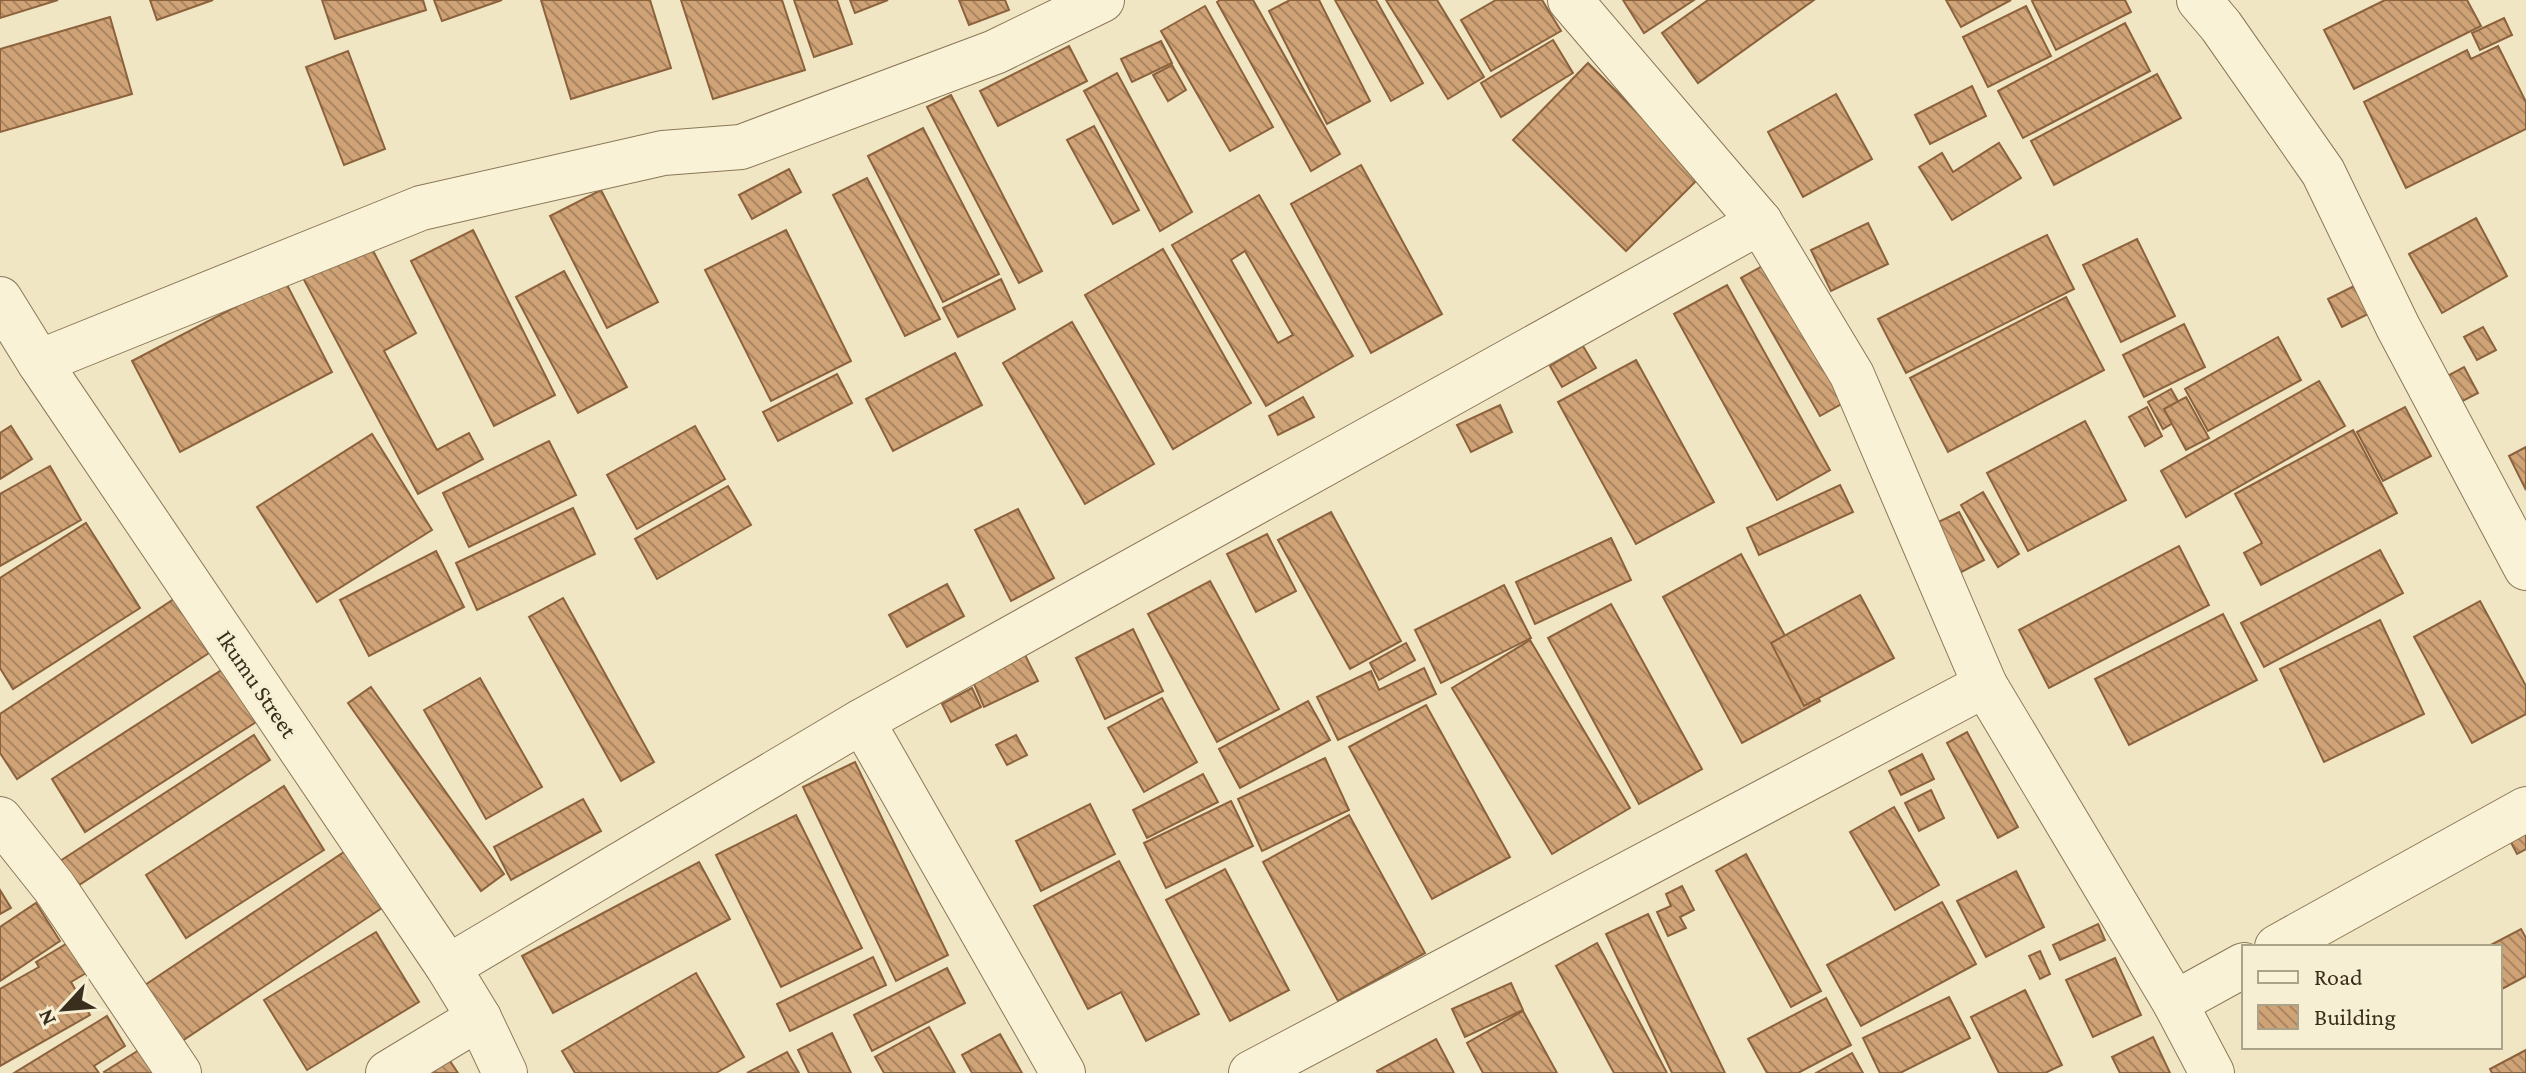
<svg xmlns="http://www.w3.org/2000/svg" width="2526" height="1073" font-family="'Crimson Pro',serif">
  <defs>
    <pattern id="building-back-hatch" width="6" height="6" patternUnits="userSpaceOnUse" patternTransform="scale(2)"><rect width="6" height="6" fill="#d0a377"/><path d="M-1 5l2 2M0 0l6 6M5-1l2 2" fill="none" stroke="#aa8561"/></pattern>
  </defs>
  <rect width="100%" height="100%" fill="#f0e6c3"/>
  <!-- building -->
  <g fill="url(#building-back-hatch)" stroke="#8c623d" stroke-width="2" fill-rule="evenodd">
    <polygon points="0,0 58,0 0,18"/>
    <polygon points="150,0 213,0 157,20"/>
    <polygon points="322,0 423,0 426,10 335,39"/>
    <polygon points="434,0 502,0 442,21"/>
    <polygon points="541,0 650,0 671,68 571,99"/>
    <polygon points="681,0 782,0 805,70 713,99"/>
    <polygon points="794,0 837,0 852,44 814,57"/>
    <polygon points="850,0 888,0 855,13"/>
    <polygon points="959,0 1005,0 1009,10 969,25"/>
    <polygon points="1220,0 1253,0 1340,154 1311,171 1217,2"/>
    <polygon points="1290,0 1319,0 1370,101 1327,124 1269,11"/>
    <polygon points="1335,0 1376,0 1423,83 1391,101"/>
    <polygon points="1386,0 1437,0 1484,77 1448,99"/>
    <polygon points="1496,0 1542,0 1561,31 1491,71 1461,20"/>
    <polygon points="1623,0 1694,0 1644,33"/>
    <polygon points="1708,0 1814,0 1698,83 1662,33"/>
    <polygon points="1946,0 2011,0 1961,27"/>
    <polygon points="2034,0 2125,0 2131,12 2056,50 2032,1"/>
    <polygon points="2385,0 2467,0 2481,26 2354,89 2324,30"/>
    <polygon points="1205,6 1273,127 1230,151 1161,31"/>
    <polygon points="2026,6 2051,56 1988,87 1963,37"/>
    <polygon points="110,17 132,94 0,132 0,49"/>
    <polygon points="2504,18 2512,35 2480,50 2472,33"/>
    <polygon points="2125,23 2150,71 2023,138 1998,91"/>
    <polygon points="1553,40 1573,73 1501,117 1481,83"/>
    <polygon points="1161,41 1172,63 1132,82 1121,59"/>
    <polygon points="1069,46 1087,81 998,126 980,91"/>
    <polygon points="2498,46 2526,102 2526,129 2406,188 2364,102 2467,50 2471,59"/>
    <polygon points="348,51 385,149 344,165 306,67"/>
    <polygon points="1588,63 1701,176 1626,251 1513,140"/>
    <polygon points="1172,65 1186,90 1168,101 1153,75"/>
    <polygon points="1117,73 1192,212 1160,231 1084,91"/>
    <polygon points="2157,74 2181,118 2054,185 2031,141"/>
    <polygon points="1972,86 1986,116 1930,144 1915,115"/>
    <polygon points="1836,94 1872,159 1803,197 1768,132"/>
    <polygon points="951,95 1042,271 1019,283 927,107"/>
    <polygon points="1094,126 1139,210 1113,224 1067,140"/>
    <polygon points="923,128 999,274 943,302 868,156"/>
    <polygon points="1999,143 2021,178 1952,220 1919,167 1942,153 1953,172"/>
    <polygon points="1361,165 1442,314 1371,353 1291,204"/>
    <polygon points="789,169 801,192 752,219 739,195"/>
    <polygon points="867,178 940,319 905,336 833,195"/>
    <polygon points="601,190 658,302 607,328 550,216"/>
    <path d="M1259,195L1353,356L1266,406L1172,245ZM1245,251L1293,335L1278,343L1231,260Z"/>
    <polygon points="2476,218 2507,276 2442,313 2409,254"/>
    <polygon points="1868,223 1888,264 1831,291 1811,250"/>
    <polygon points="473,230 555,395 494,426 411,261"/>
    <polygon points="786,230 851,361 771,401 705,270"/>
    <polygon points="2047,235 2074,289 1906,373 1878,319"/>
    <polygon points="2137,239 2175,316 2121,342 2083,265"/>
    <polygon points="369,243 416,333 384,351 437,450 469,433 483,459 418,494 303,278"/>
    <polygon points="1163,249 1251,403 1173,449 1085,295"/>
    <polygon points="1775,259 1854,397 1820,416 1741,278"/>
    <polygon points="564,271 627,387 578,413 516,297"/>
    <polygon points="1001,279 1015,309 958,337 943,308"/>
    <polygon points="285,281 332,372 180,452 132,361"/>
    <polygon points="2360,283 2374,311 2342,327 2328,299"/>
    <polygon points="1727,285 1830,470 1777,500 1674,314"/>
    <polygon points="2066,297 2104,370 1948,452 1910,378"/>
    <polygon points="1072,322 1154,464 1085,504 1003,363"/>
    <polygon points="2184,324 2205,367 2144,397 2123,355"/>
    <polygon points="2483,327 2496,350 2477,360 2464,337"/>
    <polygon points="2278,337 2301,380 2208,431 2185,389"/>
    <polygon points="1583,346 1596,368 1562,387 1550,366"/>
    <polygon points="955,353 982,405 893,451 866,399"/>
    <polygon points="1636,360 1714,502 1636,544 1558,402"/>
    <polygon points="2464,367 2478,393 2451,407 2438,381"/>
    <polygon points="837,374 852,403 778,441 763,412"/>
    <polygon points="2319,381 2345,426 2186,517 2161,471"/>
    <polygon points="2171,389 2186,415 2163,429 2148,402"/>
    <polygon points="1303,397 1314,417 1278,435 1269,416"/>
    <polygon points="2186,397 2209,438 2186,450 2164,409"/>
    <polygon points="1500,405 1512,432 1471,452 1457,425"/>
    <polygon points="2147,407 2162,436 2145,446 2129,417"/>
    <polygon points="2405,407 2431,456 2383,481 2357,432"/>
    <polygon points="2085,421 2126,500 2028,551 1987,473"/>
    <polygon points="11,426 32,459 0,479 0,433"/>
    <polygon points="695,426 725,479 637,529 607,475"/>
    <polygon points="2353,430 2397,513 2261,585 2244,553 2262,543 2235,494"/>
    <polygon points="372,434 432,530 317,602 257,507"/>
    <polygon points="549,441 576,495 469,547 443,493"/>
    <polygon points="2526,447 2526,490 2509,456"/>
    <polygon points="50,466 81,520 0,566 0,494"/>
    <polygon points="1840,485 1853,512 1759,555 1747,528"/>
    <polygon points="728,486 751,525 657,579 635,539"/>
    <polygon points="1983,492 2019,554 1998,567 1961,505"/>
    <polygon points="573,508 595,554 477,610 456,563"/>
    <polygon points="1018,509 1054,578 1011,601 975,530"/>
    <polygon points="1331,512 1401,641 1350,669 1278,540"/>
    <polygon points="1959,512 1984,560 1956,575 1930,526"/>
    <polygon points="86,523 140,608 13,689 0,668 0,578"/>
    <polygon points="1267,534 1296,591 1256,612 1227,554"/>
    <polygon points="1611,538 1631,580 1535,624 1516,582"/>
    <polygon points="2179,546 2209,605 2049,688 2019,630"/>
    <polygon points="2380,550 2403,593 2264,667 2241,623"/>
    <polygon points="436,551 464,607 369,656 340,600"/>
    <polygon points="1741,554 1820,701 1742,743 1663,597"/>
    <polygon points="1210,581 1279,709 1217,742 1148,614"/>
    <polygon points="947,584 964,616 907,647 889,615"/>
    <polygon points="1504,585 1531,638 1441,683 1415,630"/>
    <polygon points="1860,595 1894,658 1804,706 1771,643"/>
    <polygon points="563,598 654,762 621,781 529,617"/>
    <polygon points="174,599 209,653 17,779 0,753 0,714"/>
    <polygon points="2480,601 2526,686 2526,714 2472,743 2414,637"/>
    <polygon points="1611,604 1702,769 1639,804 1548,638"/>
    <polygon points="2223,614 2257,680 2129,745 2095,679"/>
    <polygon points="2380,620 2424,714 2324,762 2280,669"/>
    <polygon points="1133,629 1163,691 1105,719 1076,658"/>
    <polygon points="1530,640 1630,808 1552,854 1452,688"/>
    <polygon points="1406,643 1415,660 1379,680 1370,663"/>
    <polygon points="1022,649 1038,681 984,707 970,675"/>
    <polygon points="231,664 264,717 85,832 52,779"/>
    <polygon points="1424,668 1436,694 1338,740 1317,697 1371,671 1379,690"/>
    <polygon points="480,678 542,787 486,819 424,710"/>
    <polygon points="371,687 504,874 481,891 348,703"/>
    <polygon points="972,688 981,707 951,722 942,704"/>
    <polygon points="1162,698 1197,762 1144,792 1108,728"/>
    <polygon points="1308,701 1330,740 1240,788 1219,749"/>
    <polygon points="1426,705 1510,857 1432,899 1349,747"/>
    <polygon points="1967,732 2018,827 1998,838 1947,743"/>
    <polygon points="254,735 270,760 76,887 60,861"/>
    <polygon points="1016,735 1027,755 1007,765 996,745"/>
    <polygon points="1922,754 1934,779 1901,795 1889,771"/>
    <polygon points="1325,758 1349,810 1262,851 1238,799"/>
    <polygon points="855,762 948,955 896,981 803,787"/>
    <polygon points="1203,774 1218,802 1147,838 1133,810"/>
    <polygon points="284,786 324,850 186,938 146,875"/>
    <polygon points="1931,790 1944,818 1919,831 1905,803"/>
    <polygon points="583,799 601,831 511,880 494,847"/>
    <polygon points="1231,801 1253,846 1166,888 1144,843"/>
    <polygon points="1090,804 1115,854 1041,891 1016,841"/>
    <polygon points="1894,807 1939,885 1895,910 1850,832"/>
    <polygon points="796,815 862,948 781,987 716,855"/>
    <polygon points="1349,815 1425,953 1338,1001 1263,862"/>
    <polygon points="2526,823 2526,849 2517,854 2506,833"/>
    <polygon points="350,848 388,904 179,1043 142,987"/>
    <polygon points="1746,854 1821,991 1791,1007 1716,871"/>
    <polygon points="1119,861 1199,1014 1146,1041 1121,992 1088,1009 1034,906"/>
    <polygon points="699,862 730,919 553,1013 522,956"/>
    <polygon points="1225,869 1289,990 1230,1021 1166,900"/>
    <polygon points="2016,871 2044,927 1986,957 1957,901"/>
    <polygon points="1682,886 1694,910 1680,917 1686,928 1668,936 1657,912 1671,906 1666,894"/>
    <polygon points="0,890 11,908 0,914"/>
    <polygon points="1942,902 1976,964 1861,1026 1827,965"/>
    <polygon points="36,903 60,941 0,981 0,927"/>
    <polygon points="1648,914 1725,1073 1672,1073 1606,934"/>
    <polygon points="2098,924 2105,940 2060,960 2053,945"/>
    <polygon points="2521,929 2526,938 2526,976 2500,990 2500,947 2487,947"/>
    <polygon points="376,932 419,1002 307,1070 264,1000"/>
    <polygon points="71,941 88,972 71,982 90,1015 0,1066 0,989 39,967 36,962"/>
    <polygon points="1597,943 1667,1073 1614,1073 1556,966"/>
    <polygon points="2040,951 2050,974 2040,979 2029,956"/>
    <polygon points="873,957 886,985 790,1031 777,1004"/>
    <polygon points="2115,958 2141,1015 2093,1037 2066,980"/>
    <polygon points="947,968 965,1003 872,1051 854,1015"/>
    <polygon points="696,973 744,1057 716,1073 575,1073 562,1051"/>
    <polygon points="1511,983 1523,1010 1465,1037 1452,1009"/>
    <polygon points="2025,990 2062,1065 2045,1073 1999,1073 1971,1017"/>
    <polygon points="1949,997 1970,1038 1900,1073 1880,1073 1863,1038"/>
    <polygon points="1826,998 1851,1045 1798,1073 1767,1073 1748,1039"/>
    <polygon points="1523,1011 1557,1073 1483,1073 1467,1043"/>
    <polygon points="107,1016 125,1046 94,1066 99,1073 14,1073"/>
    <polygon points="929,1027 955,1073 884,1073 875,1057"/>
    <polygon points="832,1033 851,1073 809,1073 798,1050"/>
    <polygon points="1000,1034 1022,1073 972,1073 962,1055"/>
    <polygon points="2153,1037 2170,1073 2120,1073 2112,1057"/>
    <polygon points="1436,1039 1454,1073 1378,1073 1377,1071"/>
    <polygon points="139,1050 154,1073 105,1073 104,1072"/>
    <polygon points="2526,1050 2526,1073 2492,1073 2490,1069"/>
    <polygon points="787,1052 799,1073 747,1073"/>
    <polygon points="1852,1053 1863,1073 1816,1073"/>
    <polygon points="448,1058 458,1073 424,1073"/>
  </g>
  <g fill="none" stroke-linecap="round" stroke-linejoin="round">
    <!-- minor casing -->
    <g stroke="#8b7758" stroke-width="46">
      <g id="minor">
        <polyline points="1570,0 1760,222 1852,375 1985,685 2175,1003 2212,1073"/>
        <polyline points="2199,0 2221,26 2323,172 2398,327 2526,568"/>
        <polyline points="0,299 39,362 448,967 479,1018 505,1073"/>
        <polyline points="39,362 421,208 663,153 741,147 995,52 1102,0"/>
        <polyline points="862,721 1063,1073"/>
        <polyline points="0,819 54,887 179,1073"/>
        <polyline points="2277,947 2526,809"/>
        <polyline points="448,967 862,721 1760,222"/>
        <polyline points="2175,1003 2244,965"/>
        <polyline points="388,1073 479,1018"/>
        <polyline points="1251,1073 1985,685"/>
      </g>
    </g>
    <!-- minor -->
    <use href="#minor" stroke="#faf2d6" stroke-width="44"/>
  </g>
  <g text-anchor="middle" stroke-width="6" stroke-linejoin="round" paint-order="stroke">
    <!-- street labels -->
    <g font-size="24" fill="#3a2e1d" stroke="#f7efd3">
      <text transform="translate(257 684) rotate(56)" y="8">Ikumu Street</text>
    </g>
  </g>
  <!-- legend -->
  <rect x="2242" y="945" width="260" height="104" fill="#f7efd3" stroke="#aba28a" stroke-width="2"/>
  <rect x="2258" y="971" width="40" height="12" fill="#faf2d6" stroke="#aba28a" stroke-width="2"/>
  <text x="2314" y="985" font-size="24" fill="#3a2e1d">Road</text>
  <rect x="2258" y="1005" width="40" height="24" fill="url(#building-back-hatch)" stroke="#aba28a" stroke-width="2"/>
  <text x="2314" y="1025" font-size="24" fill="#3a2e1d">Building</text>
  <!-- north arrow -->
  <g transform="translate(64 1009) rotate(244)" stroke="#f7efd3" stroke-width="6" paint-order="stroke">
  <path d="M0-6L14 30L0 20L-14 30Z" fill="#3a2e1d"/>
  <text y="-12" font-size="22" font-weight="bold" text-anchor="middle" fill="#3a2e1d">N</text>
  </g>
</svg>
